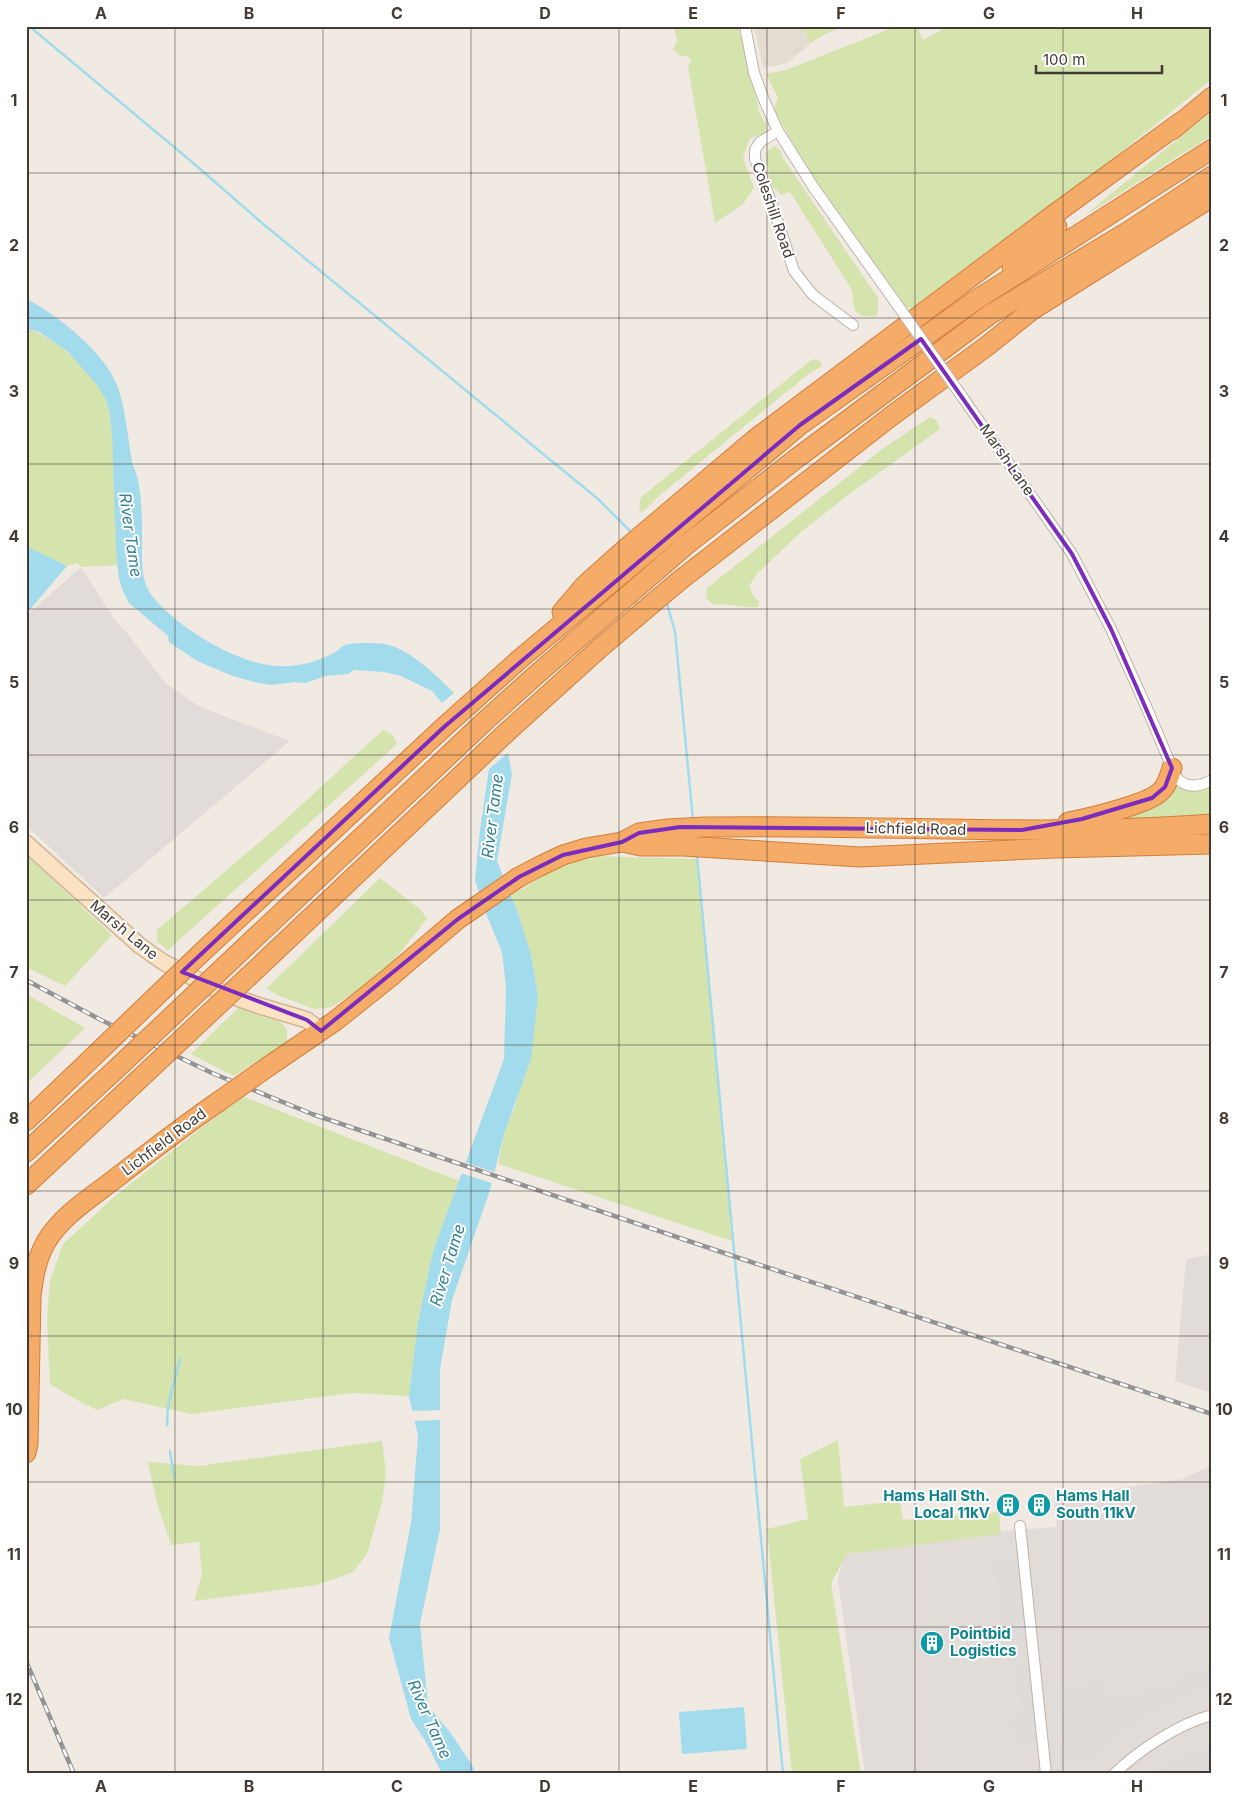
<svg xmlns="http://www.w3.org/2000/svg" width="1238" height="1800" font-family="Inter,sans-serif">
  <rect width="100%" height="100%" fill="#f0eae3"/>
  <!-- residential -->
  <polygon fill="#e4dbd1" points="754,26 801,26 811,43 787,63 763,68"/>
  <!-- industrial -->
  <g fill="#e2dcd8">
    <polygon points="81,567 114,619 127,633 165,683 200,707 290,741 104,898 26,825 26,616"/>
    <polygon points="1212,1254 1212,1393 1175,1381 1186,1259"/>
    <polygon points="1212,1465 1212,1774 865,1774 838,1580 846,1543 1057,1527 1054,1498 1183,1479"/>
  </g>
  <!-- green -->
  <g fill="#d5e3ad">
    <polygon points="674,26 738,26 760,114 766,124 765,133 750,138 743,158 754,188 743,204 715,223 688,67 691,61 689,57 679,55 673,49 677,41"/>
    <polygon points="801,26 844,26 823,35 811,43"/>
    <polygon points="897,26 917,26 923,40 949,26 1212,26 1212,79 1072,192 914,309 906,307 805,165 774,109 778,98 766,74 786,70"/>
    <polygon points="1212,111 1212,135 1083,217"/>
    <path d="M775,146L781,151L783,158L878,298V312L876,316C851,318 854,308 852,290L790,192L781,195L770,183L766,155L769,150Z"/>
    <path d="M26,328C53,338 67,350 85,371C93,380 101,389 106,400C110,411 111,423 112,435L117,565L81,567L77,563L67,566L26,546Z"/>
    <polygon points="815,359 821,362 822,366 806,376 660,495 644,511 642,512 639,509 641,497 810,361"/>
    <path d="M930,417L937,421L940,429L848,495L801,532L757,574L749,586L754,597L759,601L758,607C743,609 729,602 714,605L706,598L707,588L881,450Z"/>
    <polygon points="383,730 393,735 397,744 168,950 157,942 157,930 285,820"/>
    <path d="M1172,781C1182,793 1198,793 1212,787V818L1083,824Z"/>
    <polygon points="26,855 112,935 65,986 26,967"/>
    <polygon points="589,856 697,859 732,1241 498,1164 504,1134 516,1104 538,996 531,955 518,913 511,896 549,872"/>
    <polygon points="380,878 421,910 427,919 384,972 332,1007 314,1009 275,994 267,988"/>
    <polygon points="26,994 85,1028 26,1084"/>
    <polygon points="239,1007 277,1018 287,1029 287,1043 234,1076 191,1054"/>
    <polygon points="242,1096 459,1181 433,1251 418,1322 409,1396 352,1393 192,1414 123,1399 97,1410 73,1398 50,1384 47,1319 50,1280 63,1244 115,1196"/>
    <polygon points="838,1440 844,1507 900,1501 903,1520 999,1512 1001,1534 847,1554 831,1583 861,1774 792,1774 767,1529 808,1519 800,1459"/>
    <polygon points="382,1441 386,1472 382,1502 367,1554 353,1572 317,1585 194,1601 202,1575 199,1542 171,1545 157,1503 148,1462 198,1466"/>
  </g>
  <!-- parking -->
  <g fill="#dedbd8">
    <polygon points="1017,1558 1038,1741 1013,1745 1009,1715 1020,1713 1015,1668 1004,1670 992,1561"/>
    <polygon points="1212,1670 1212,1687 1171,1703 1143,1720 1114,1739 1089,1761 1066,1764 1058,1685 1102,1680 1103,1695 1178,1686 1177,1675"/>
    <polygon points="1212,1746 1212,1774 1152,1774 1198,1748"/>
  </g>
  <!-- water -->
  <g fill="#a2dbeb">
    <path d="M26,299C57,314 108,355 118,388C126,412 128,438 132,463C143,484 142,522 142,545C142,562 141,578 150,593C172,625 236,663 275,666C287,667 301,665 312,662C321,659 329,656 337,651C339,650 340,648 343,646C351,642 374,643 384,644C409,648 437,676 454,693L442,703L432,691L401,676L384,672L354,670L348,674L325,676L306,683L295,682L271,685L254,682L233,676L197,661L169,642L168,636L129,603L123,591L119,579L116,550L112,435L110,415L106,400L97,385L68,352L41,333L26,328Z"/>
    <polygon points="26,546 67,566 26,614"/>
    <polygon points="508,753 512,774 497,861 518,913 531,955 538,996 531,1059 504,1134 489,1193 452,1300 440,1369 440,1529 420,1624 428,1706 450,1732 472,1765 476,1774 442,1774 426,1742 411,1719 389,1638 411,1523 418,1436 409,1396 418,1322 433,1251 504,1059 506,987 502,952 487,916 475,880 480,830 489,769"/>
    <polygon points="744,1707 747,1749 682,1754 679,1712"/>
  </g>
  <!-- pier -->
  <g fill="#f0eae3">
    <polygon points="464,1162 498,1173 495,1184 460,1173"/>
    <polygon points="442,1410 442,1420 412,1421 410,1411"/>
  </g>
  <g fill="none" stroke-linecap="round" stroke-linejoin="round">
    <!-- stream -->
    <g stroke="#a2dbeb" stroke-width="2.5">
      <polyline points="29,26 192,162 262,223 598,499 632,533"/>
      <polyline points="666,600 675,632 693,820"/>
      <polyline points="697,855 783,1774"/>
      <polyline points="167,1425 168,1406 180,1359"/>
      <polyline points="170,1451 174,1477"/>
    </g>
    <!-- street casing -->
    <g stroke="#beb3a9" stroke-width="12">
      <g id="street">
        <polyline points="745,26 754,73 764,100 778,131 814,188 896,303"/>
        <polyline points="778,131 760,142 755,150 755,159 772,204 794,271 813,295 853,325"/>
        <path d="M963,398L1072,554L1111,629L1145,704L1176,777C1186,789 1199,787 1212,780"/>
        <polyline points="1020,1526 1046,1774"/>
        <path d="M1114,1774C1139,1750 1178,1724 1212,1715"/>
      </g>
    </g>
    <!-- secondary casing -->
    <g stroke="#d1b797" stroke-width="18">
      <polyline id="secondary" points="26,843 139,945 163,962 223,993 260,1006 307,1020 321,1031"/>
    </g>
    <!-- highway casing -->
    <g stroke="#d37e3a" stroke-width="21">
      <g id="highway">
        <polyline points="1172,130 1212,97"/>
        <polyline points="1012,267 1057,227"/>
        <polyline points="562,612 585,585 624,550 754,440 1052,216 1181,122"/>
        <path d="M1068,822C1086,819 1148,804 1160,792C1167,786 1169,777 1172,768"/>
        <polyline points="622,842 641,846 683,846 860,857 1055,848 1212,844"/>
        <polyline points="199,955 444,727 521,658 800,425 976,300 1212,149"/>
        <polyline points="225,966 486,720 536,675 686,545 797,458 989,315 1129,231 1212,176"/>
        <polyline points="249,976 507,732 601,647 679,581 890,417 987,346 1032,310 1212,197"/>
        <path d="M269,1066L335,1021L389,978L458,919L519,877L538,867L563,855L586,848L622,842L639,833L668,829L705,827C874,824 1043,837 1212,824"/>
        <polyline points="26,1121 94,1056"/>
        <polyline points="26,1152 114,1071"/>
        <polyline points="26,1185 133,1085"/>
        <path d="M26,1453L28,1444L31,1297C33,1278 36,1260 46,1242C62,1215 92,1197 116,1178C150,1152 183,1126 218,1102"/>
      </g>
    </g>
    <!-- street -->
    <use href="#street" stroke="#fff" stroke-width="10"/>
    <!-- secondary -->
    <use href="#secondary" stroke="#fbe2c2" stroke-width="15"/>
    <!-- highway -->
    <use href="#highway" stroke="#f5ac69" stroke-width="19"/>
    <!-- rail casing -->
    <g stroke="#939393" stroke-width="4.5">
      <g id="rail">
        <polyline points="26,980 101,1020 212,1073 312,1114 742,1259 1212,1414"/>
        <polyline points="26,1661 74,1774"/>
      </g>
    </g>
    <!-- rail -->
    <use href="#rail" stroke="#fff" stroke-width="2.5" stroke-dasharray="8" stroke-linecap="butt"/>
    <!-- street-bridge casing -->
    <g stroke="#beb3a9" stroke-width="12" stroke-linecap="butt">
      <polyline id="street-bridge" points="896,303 963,398"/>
    </g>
    <!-- highway-bridge casing -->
    <g stroke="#d37e3a" stroke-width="21" stroke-linecap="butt">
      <g id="highway-bridge">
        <polyline points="94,1056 199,955"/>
        <polyline points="114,1071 225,966"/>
        <polyline points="133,1085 249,976"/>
        <polyline points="218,1102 269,1066"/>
      </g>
    </g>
    <!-- street-bridge -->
    <use href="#street-bridge" stroke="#fff" stroke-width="10"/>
    <!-- highway-bridge -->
    <use href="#highway-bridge" stroke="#f5ac69" stroke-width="19"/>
  </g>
  <!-- marked area -->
  <path fill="none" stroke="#7b2cbf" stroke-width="4" stroke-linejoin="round" d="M921,339L1072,554L1111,629L1172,768L1165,787L1152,798L1082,819L1022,830L680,827L639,833L622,842L563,855L519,877L458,919L321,1031L307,1020L182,972L444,727L800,425Z"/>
  <!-- grid -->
  <path fill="none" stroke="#423a34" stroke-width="1" stroke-opacity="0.55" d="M175,26V1774M323,26V1774M471,26V1774M619,26V1774M767,26V1774M915,26V1774M1063,26V1774M26,173H1212M26,318H1212M26,464H1212M26,609H1212M26,755H1212M26,900H1212M26,1045H1212M26,1191H1212M26,1336H1212M26,1482H1212M26,1627H1212"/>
  <!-- icons -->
  <defs>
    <g id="building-disc" transform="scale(1.25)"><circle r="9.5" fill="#0f9aa8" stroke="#fff"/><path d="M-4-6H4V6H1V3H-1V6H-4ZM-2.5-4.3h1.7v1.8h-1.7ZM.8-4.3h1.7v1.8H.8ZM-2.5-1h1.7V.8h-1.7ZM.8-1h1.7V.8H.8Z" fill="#fff"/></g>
  </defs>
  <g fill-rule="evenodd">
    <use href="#building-disc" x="1008" y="1505"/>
    <use href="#building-disc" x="1039" y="1505"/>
    <use href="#building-disc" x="932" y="1643"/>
  </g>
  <g text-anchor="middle" stroke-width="4" stroke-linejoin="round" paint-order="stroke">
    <!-- street labels -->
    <g font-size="15" fill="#423a34" stroke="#fff">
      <text transform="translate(773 210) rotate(71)" y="5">Coleshill Road</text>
      <text transform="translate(1007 460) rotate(55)" y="5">Marsh Lane</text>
      <text transform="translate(916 829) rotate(1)" y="5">Lichfield Road</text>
      <text transform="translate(124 930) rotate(40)" y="5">Marsh Lane</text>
      <text transform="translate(164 1142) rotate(-37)" y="5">Lichfield Road</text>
    </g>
    <!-- culture labels -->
    <g font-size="15" font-weight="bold" fill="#0d838f" stroke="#fff" text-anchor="start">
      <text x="990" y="1501" text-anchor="end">Hams Hall Sth.<tspan x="990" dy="17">Local 11kV</tspan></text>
      <text x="1056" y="1501">Hams Hall<tspan x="1056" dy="17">South 11kV</tspan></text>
      <text x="950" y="1639">Pointbid<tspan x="950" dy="17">Logistics</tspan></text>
    </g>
    <!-- water labels -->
    <g font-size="16" font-style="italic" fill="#308097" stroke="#fff">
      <text transform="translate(131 535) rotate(82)" y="6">River Tame</text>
      <text transform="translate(492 816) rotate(-83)" y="6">River Tame</text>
      <text transform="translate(447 1265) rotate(-73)" y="6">River Tame</text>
      <text transform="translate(430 1719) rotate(66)" y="6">River Tame</text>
    </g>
  </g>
  <!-- border -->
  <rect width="1238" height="1800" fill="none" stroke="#ffffff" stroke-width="55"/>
  <!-- scale -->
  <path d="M1036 65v8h126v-8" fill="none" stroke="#423a34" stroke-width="2.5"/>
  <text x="1043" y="65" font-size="15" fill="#423a34" stroke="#ffffff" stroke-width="4" paint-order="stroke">100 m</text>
  <rect x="28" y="28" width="1182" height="1744" fill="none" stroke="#423a34" stroke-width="2"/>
  <g font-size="16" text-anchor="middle" font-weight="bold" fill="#423a34">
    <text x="101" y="19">A</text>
    <text x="249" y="19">B</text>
    <text x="397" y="19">C</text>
    <text x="545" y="19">D</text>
    <text x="693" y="19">E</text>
    <text x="841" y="19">F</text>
    <text x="989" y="19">G</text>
    <text x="1137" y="19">H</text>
    <text x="14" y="106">1</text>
    <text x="1224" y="106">1</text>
    <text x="14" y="251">2</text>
    <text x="1224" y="251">2</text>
    <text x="14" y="397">3</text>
    <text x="1224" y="397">3</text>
    <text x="14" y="542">4</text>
    <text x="1224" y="542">4</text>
    <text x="14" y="688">5</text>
    <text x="1224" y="688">5</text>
    <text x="14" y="833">6</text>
    <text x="1224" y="833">6</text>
    <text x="14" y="978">7</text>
    <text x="1224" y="978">7</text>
    <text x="14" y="1124">8</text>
    <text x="1224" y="1124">8</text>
    <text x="14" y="1269">9</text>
    <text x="1224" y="1269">9</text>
    <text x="14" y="1415">10</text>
    <text x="1224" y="1415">10</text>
    <text x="14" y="1560">11</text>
    <text x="1224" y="1560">11</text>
    <text x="14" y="1705">12</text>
    <text x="1224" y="1705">12</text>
    <text x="101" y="1792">A</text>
    <text x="249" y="1792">B</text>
    <text x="397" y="1792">C</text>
    <text x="545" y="1792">D</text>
    <text x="693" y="1792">E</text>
    <text x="841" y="1792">F</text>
    <text x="989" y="1792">G</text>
    <text x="1137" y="1792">H</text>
  </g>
</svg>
